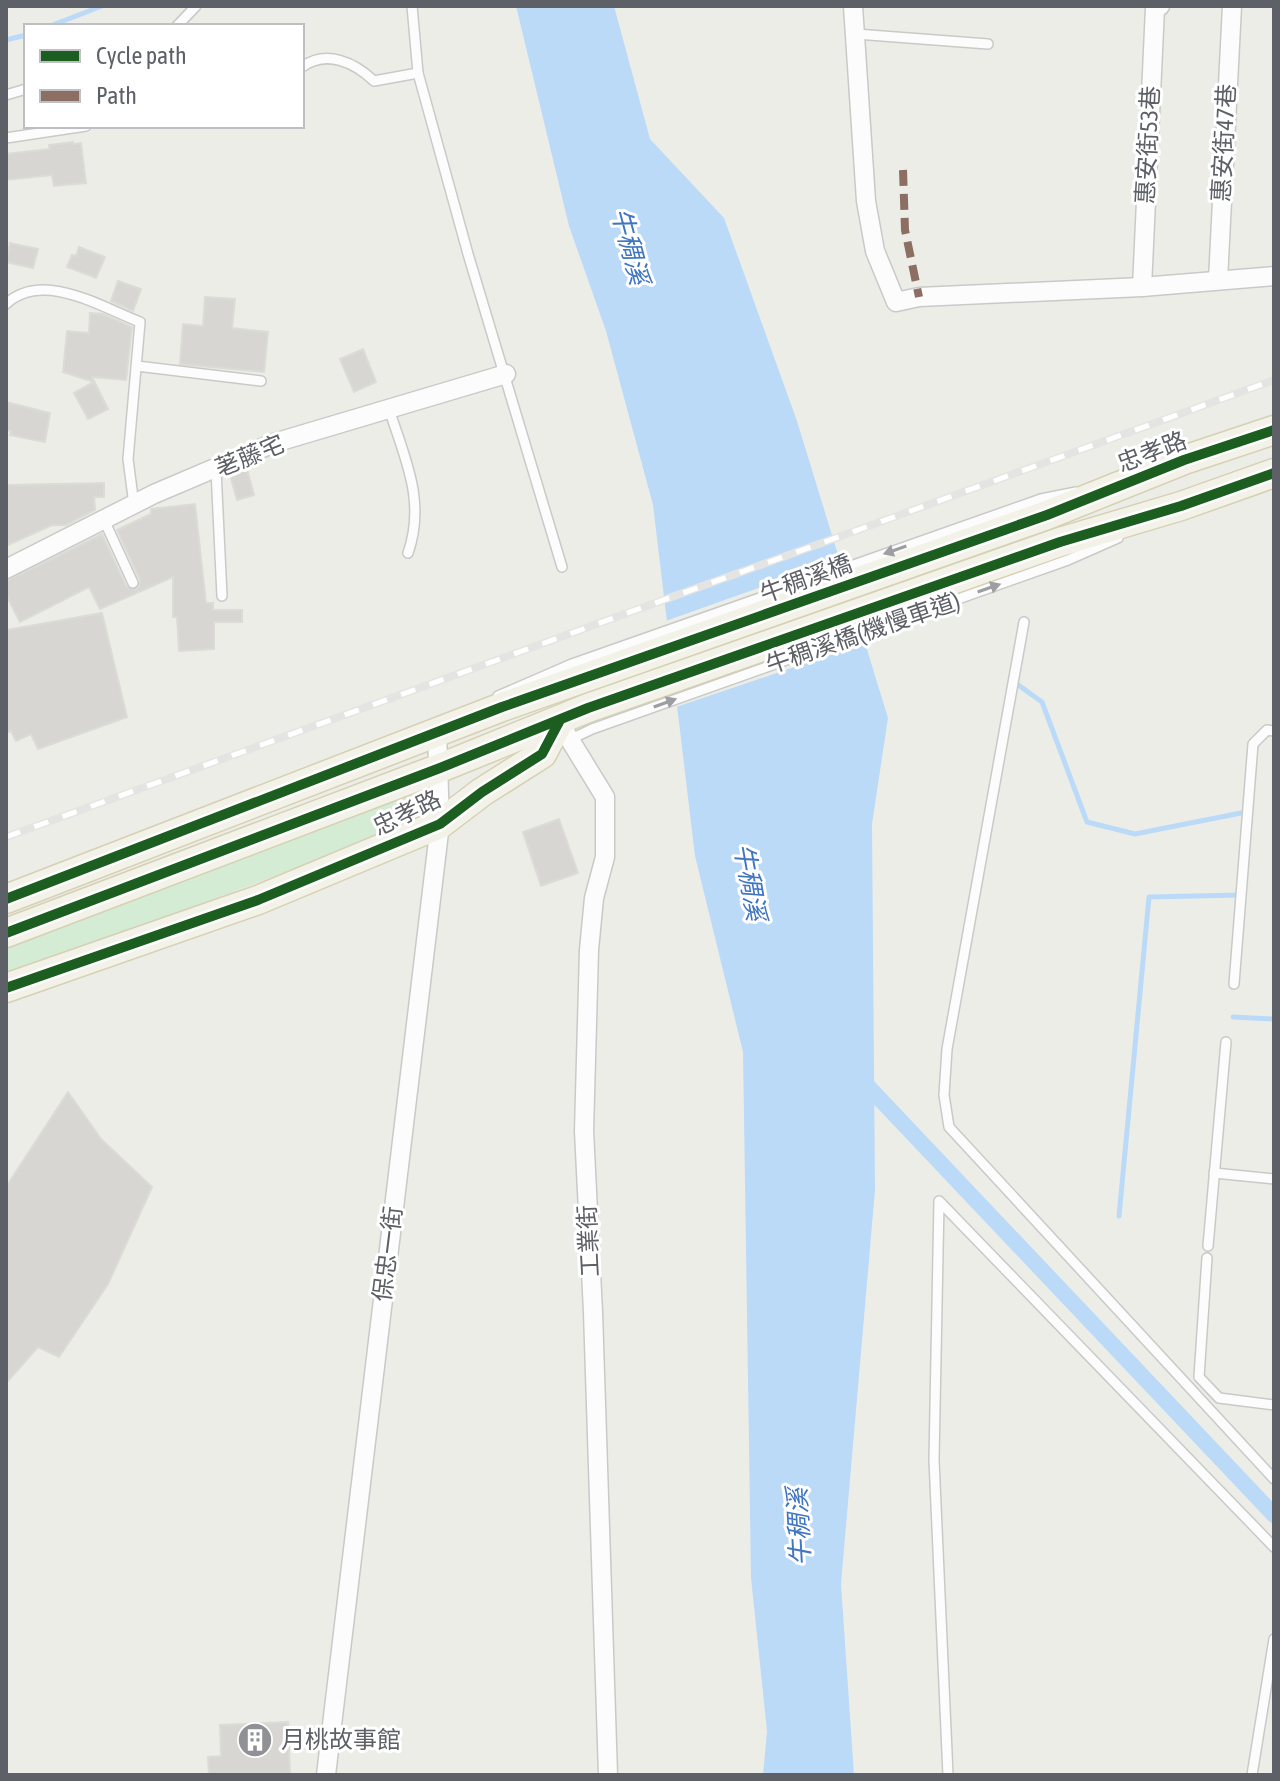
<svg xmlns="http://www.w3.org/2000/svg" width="1280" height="1781" font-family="'Asap Condensed','Noto Sans TC',sans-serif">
  <rect width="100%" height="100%" fill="#edede8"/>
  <!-- green -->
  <polygon fill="#d4ebd4" points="415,788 423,791 429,799 428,808 422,820 6,978 6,945"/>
  <!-- water -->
  <polygon fill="#bbdaf8" points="516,6 614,6 650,139 724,218 797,421 888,718 872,824 875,1190 841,1584 854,1775 763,1775 767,1731 751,1578 743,1052 695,856 653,505 606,331 569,226"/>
  <!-- pier -->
  <polygon fill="#edede8" points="843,558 869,642 673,708 663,622"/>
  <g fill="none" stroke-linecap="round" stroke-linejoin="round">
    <!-- stream -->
    <g stroke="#bbdaf8" stroke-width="5">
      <polyline points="50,26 102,6"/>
      <polyline points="6,40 26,35"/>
      <polyline points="1014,682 1042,702 1087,822 1135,834 1246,812"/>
      <polyline points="1233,1017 1274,1019"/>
      <polyline points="1119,1216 1149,897 1240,895"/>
    </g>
    <!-- canal -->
    <polyline stroke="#bbdaf8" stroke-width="16" points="860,1078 1274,1515"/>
  </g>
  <!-- building -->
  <g fill="#d7d6d3" stroke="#dcdcd7" stroke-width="2">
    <polygon points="73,142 73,144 81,143 86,183 54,186 52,175 6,180 6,154 50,149 49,145"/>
    <polygon points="10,243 38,249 33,268 6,262"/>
    <polygon points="79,247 105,257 96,278 67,267 72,255 76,256"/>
    <polygon points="118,281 141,289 133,311 111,301"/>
    <polygon points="205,297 235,299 232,328 268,332 264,372 180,364 183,324 203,326"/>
    <polygon points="90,313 103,314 132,327 126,380 92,377 108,409 88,419 74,393 94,382 63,372 67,331 89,333"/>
    <polygon points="363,349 376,382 354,392 340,359"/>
    <polygon points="6,402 50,413 45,442 10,435 11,431 6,430"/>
    <polygon points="247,469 254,495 237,500 230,475"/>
    <polygon points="104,483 104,497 94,497 95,510 66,525 52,525 6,546 6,485"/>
    <polygon points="195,504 206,603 213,603 213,610 242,610 242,622 214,622 214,649 179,651 177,617 173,617 173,577 100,609 89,587 20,622 6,595 6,581 102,534 126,586 135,590 139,587 140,580 117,530 151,514 151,509"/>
    <polygon points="102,613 127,717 38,749 31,734 16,741 11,731 6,733 6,630"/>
    <polygon points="559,819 578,873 541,886 523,832"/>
    <polygon points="68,1092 101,1139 152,1187 108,1284 59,1357 38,1347 6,1383 6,1187"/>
    <polygon points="288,1722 290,1774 209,1775 208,1757 221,1756 220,1725"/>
  </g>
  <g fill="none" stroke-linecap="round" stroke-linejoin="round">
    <!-- service casing -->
    <g stroke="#c9cac8" stroke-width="12">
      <g id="service">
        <polyline points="412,6 418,73 468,254 562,567"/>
        <polyline points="177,26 196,6"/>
        <polyline points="856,34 988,44"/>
        <path d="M302,67C327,49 355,63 374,81L418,73"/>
        <polyline points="6,95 26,89"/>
        <polyline points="6,138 86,126"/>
        <path d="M6,304C43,270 101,307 140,322L128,459L134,505"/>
        <polyline points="137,366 261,381"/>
        <path d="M389,409C405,459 426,501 408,553"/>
        <polyline points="216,470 222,596"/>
        <polyline points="104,520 133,583"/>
        <polyline points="1024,622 947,1049 944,1095 949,1127 1274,1479"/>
        <polyline points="498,696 572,664 1041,499 1076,492"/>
        <polyline points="569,740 592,729 1068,560 1118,538"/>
        <polyline points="1234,984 1253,744 1267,730 1274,731"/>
        <polyline points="1214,1173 1274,1179"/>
        <polyline points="1208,1246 1226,1042"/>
        <polyline points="1207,1258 1199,1377 1219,1398 1274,1405"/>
        <polyline points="948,1775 934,1460 939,1201 1274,1547"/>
        <polyline points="1252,1775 1274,1639"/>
      </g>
    </g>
    <!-- minor casing -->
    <g stroke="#c9cac8" stroke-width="21">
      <g id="minor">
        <polyline points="853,6 866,201 875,251 896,302 919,297 1142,287 1274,276"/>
        <polyline points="1218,280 1232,6"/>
        <polyline points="1142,287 1155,8 1160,6"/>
        <polyline points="6,569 154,494 274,443 506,374"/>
        <polyline points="559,722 605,797 605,857 594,898 589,950 584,1131 593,1312 608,1775"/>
        <polyline points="326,1775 440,824 437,732"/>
      </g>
    </g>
    <!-- primary casing -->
    <g stroke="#d6d0b4" stroke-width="31">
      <g id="primary">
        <polyline points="6,899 502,707 1047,515 1184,460 1274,430"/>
        <polyline points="6,933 440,768 588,708 1060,542 1181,506 1274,473"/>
        <polyline points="6,988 258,900 440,824 482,792 542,754 559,722"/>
      </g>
    </g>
    <!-- service -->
    <use href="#service" stroke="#fcfcfc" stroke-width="9"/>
    <!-- minor -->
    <use href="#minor" stroke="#fcfcfc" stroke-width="18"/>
    <!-- primary -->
    <use href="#primary" stroke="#f3f2e8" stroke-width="28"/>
    <!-- rail casing -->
    <g stroke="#e4e4e3" stroke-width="8">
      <polyline id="rail" points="6,837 1274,380"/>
    </g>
    <!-- rail -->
    <use href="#rail" stroke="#fff" stroke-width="5" stroke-dasharray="15" stroke-linecap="butt"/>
    <!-- quiet -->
    <polyline stroke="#8d6e63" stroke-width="8" stroke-dasharray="16 8" stroke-linecap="butt" points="903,170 905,230 919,297"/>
    <!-- cycleway casing -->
    <g stroke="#fff" stroke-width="15">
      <g id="cycleway">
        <polyline points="6,899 502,707 1047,515 1184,460 1274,430"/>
        <polyline points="6,933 440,768 588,708 1060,542 1181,506 1274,473"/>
        <polyline points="6,988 258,900 440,824 482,792 542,754 559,722"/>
      </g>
    </g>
    <!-- cycleway -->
    <use href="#cycleway" stroke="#1b5e20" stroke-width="10"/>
  </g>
  <!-- one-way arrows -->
  <defs><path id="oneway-solid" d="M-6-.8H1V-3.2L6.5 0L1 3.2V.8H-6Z" transform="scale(2)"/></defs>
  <g fill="#9d9ea2">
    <use href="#oneway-solid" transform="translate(895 550) rotate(161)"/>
    <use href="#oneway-solid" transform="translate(989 588) rotate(-19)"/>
    <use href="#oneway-solid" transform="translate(665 703) rotate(-20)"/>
  </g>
  <!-- icons -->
  <defs>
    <g id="building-disc" transform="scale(1.8)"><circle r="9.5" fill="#8f9194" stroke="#fff"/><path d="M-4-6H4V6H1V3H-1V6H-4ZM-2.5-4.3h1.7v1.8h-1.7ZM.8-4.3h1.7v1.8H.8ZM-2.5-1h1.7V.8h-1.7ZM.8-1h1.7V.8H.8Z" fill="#fff"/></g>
  </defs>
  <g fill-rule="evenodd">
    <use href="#building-disc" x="255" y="1740"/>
  </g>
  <g text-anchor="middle" stroke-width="6" stroke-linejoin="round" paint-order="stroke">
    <!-- street labels -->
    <g font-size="24" fill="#5d6066" stroke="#fff">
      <text transform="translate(1224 143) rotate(-87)" y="8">惠安街47巷</text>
      <text transform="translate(1148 145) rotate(-87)" y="8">惠安街53巷</text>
      <text transform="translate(1152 452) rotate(-21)" y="8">忠孝路</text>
      <text transform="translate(250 456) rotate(-22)" y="8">荖藤宅</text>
      <text transform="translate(806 579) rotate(-20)" y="8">牛稠溪橋</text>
      <text transform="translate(863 633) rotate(-19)" y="8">牛稠溪橋(機慢車道)</text>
      <text transform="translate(407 813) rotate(-26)" y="8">忠孝路</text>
      <text transform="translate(589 1241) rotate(-93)" y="8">工業街</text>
      <text transform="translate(388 1254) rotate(-83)" y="8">保忠一街</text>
    </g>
    <!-- poi labels -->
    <g font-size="24" fill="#5d6066" stroke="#fff" text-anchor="start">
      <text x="281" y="1748">月桃故事館</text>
    </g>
    <!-- water labels -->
    <g font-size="26" font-style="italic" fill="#3f75c1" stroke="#fff">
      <text transform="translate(630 246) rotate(75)" y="9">牛稠溪</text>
      <text transform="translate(750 882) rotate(80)" y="9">牛稠溪</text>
      <text transform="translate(799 1527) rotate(-93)" y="9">牛稠溪</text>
    </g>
  </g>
  <!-- border -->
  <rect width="1280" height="1781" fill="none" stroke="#5d6066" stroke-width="16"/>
  <!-- legend -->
  <rect x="24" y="24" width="280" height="104" fill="#ffffff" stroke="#bebfc2" stroke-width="2"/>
  <rect x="40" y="50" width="40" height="12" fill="#1b5e20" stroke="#bebfc2" stroke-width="2"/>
  <text x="96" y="64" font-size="24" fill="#5d6066">Cycle path</text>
  <rect x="40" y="90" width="40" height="12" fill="#8d6e63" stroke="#bebfc2" stroke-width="2"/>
  <text x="96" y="104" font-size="24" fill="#5d6066">Path</text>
</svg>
